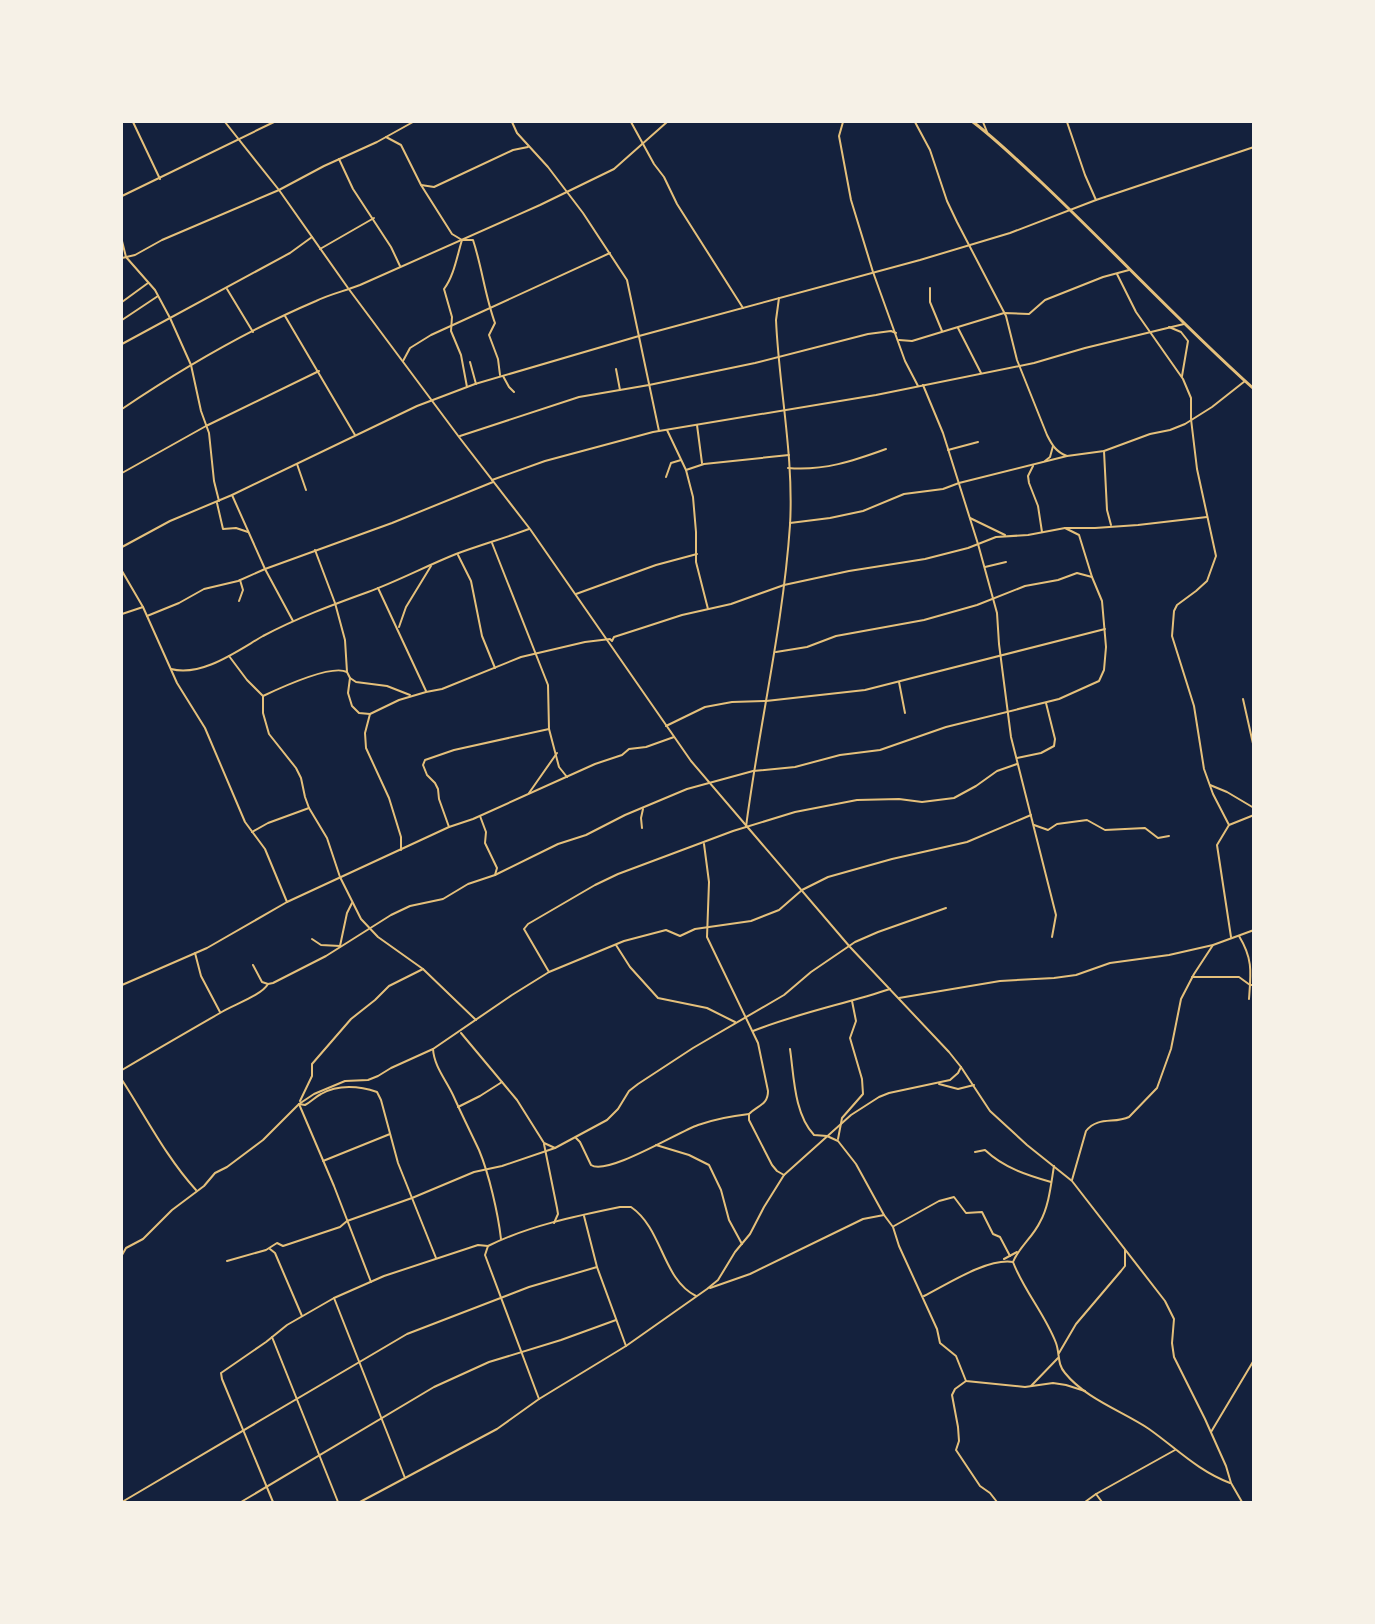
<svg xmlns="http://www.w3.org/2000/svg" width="1375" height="1624" font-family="Rubik,sans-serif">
  <rect width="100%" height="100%" fill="#14213d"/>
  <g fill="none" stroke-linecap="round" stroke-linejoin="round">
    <!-- minor -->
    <g stroke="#e5c07b" stroke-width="2">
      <polyline points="133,122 160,179"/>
      <polyline points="225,122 279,190 348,288 459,437 530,529 691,761 850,947 949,1052 961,1067 990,1111 1027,1145 1072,1181 1165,1301 1174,1319 1172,1343 1174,1357 1205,1419 1226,1466 1231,1483 1242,1502"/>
      <polyline points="512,122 517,133 548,167 583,213 627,280 659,431"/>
      <polyline points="631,122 654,164 664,177 677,204 743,308"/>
      <polyline points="843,122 839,136 851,200 873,272 905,361 918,386"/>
      <path d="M915,122L930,150L947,201L957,222L1006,316L1017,360L1047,435C1052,445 1056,452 1067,456"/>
      <polyline points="983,122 987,132"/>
      <polyline points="1067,122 1085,175 1096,200"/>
      <path d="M386,137L401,145L421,185L452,234L462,240H473C482,267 485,296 495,323L489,335L498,359L500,375"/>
      <polyline points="339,159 353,189 391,247 400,266"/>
      <polyline points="421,185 434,187 513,150 528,147"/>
      <polyline points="122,196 274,122"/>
      <path d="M462,240C457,256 454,276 444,289L452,317L451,331L461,355L467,387"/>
      <polyline points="122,241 126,257 155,290 170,318 191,365 201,411 209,433 214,481 219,501"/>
      <polyline points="320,249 374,218"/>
      <polyline points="122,258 135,255 162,240 279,190 324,166 377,142 413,122"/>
      <polyline points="1117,274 1136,312 1183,379 1191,398 1191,419 1197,469 1216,556 1207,581 1196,591 1177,605 1174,611 1172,636 1194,706 1204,769 1213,794 1229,825"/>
      <polyline points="930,288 930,302 942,331"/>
      <polyline points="227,289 253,332"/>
      <polyline points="122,302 148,283"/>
      <polyline points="285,316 355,435"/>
      <polyline points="122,320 158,296"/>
      <polyline points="1169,327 1181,332 1188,341 1182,376"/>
      <polyline points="958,328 981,373"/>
      <polyline points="899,340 912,341 1004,313 1029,314 1045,300 1103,277 1129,270"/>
      <polyline points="122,344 290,253 312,237"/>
      <polyline points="403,361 410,348 431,335 610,253"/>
      <polyline points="470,362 476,384"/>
      <polyline points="616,369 620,390"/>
      <polyline points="503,376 509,387 514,392"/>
      <polyline points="923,385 943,433 978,544 997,613 999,644 1011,737 1056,915 1052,937"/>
      <path d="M122,409C183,368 248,330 316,301C330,294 345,291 360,285L540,205L614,169L667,122"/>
      <polyline points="697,425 702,463"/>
      <polyline points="667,430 686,470 693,497 696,532 696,562 708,609"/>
      <polyline points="460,436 579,397 649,385 755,363 868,334 891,331 896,333"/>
      <polyline points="948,450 978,442"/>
      <polyline points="1104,451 1107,510 1111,525"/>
      <polyline points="1045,461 1050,457 1053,446"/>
      <polyline points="297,464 306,490"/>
      <polyline points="1033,466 1028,476 1029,483 1038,506 1042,532"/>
      <path d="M788,468C824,471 853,461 886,449"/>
      <polyline points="686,470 704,464 789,455"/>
      <polyline points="122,473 206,426 319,371"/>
      <polyline points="666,477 671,463 681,460"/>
      <polyline points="492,480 545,461 653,432 876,395 1034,363 1085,348 1184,324"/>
      <polyline points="232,495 265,569 293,621"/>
      <polyline points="217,503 223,529 236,528 248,532"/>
      <polyline points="970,518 1005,535"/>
      <polyline points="790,523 830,518 863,511 904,494 943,489 959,483 1067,456 1104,451 1150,434 1170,430 1185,424 1212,407 1245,381"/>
      <polyline points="492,543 548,685 549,729 559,767 567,777"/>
      <polyline points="122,547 170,521 232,495 417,406 475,384 639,336 920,260 1010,233 1096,200 1254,147"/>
      <polyline points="315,550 335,603 345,640 347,672 350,678 356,682 387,686 410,695"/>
      <polyline points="458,555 471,581 482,636 495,668"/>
      <polyline points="985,567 1006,562"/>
      <polyline points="122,571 143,607 177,683 205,728 245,822 265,849 287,902"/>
      <polyline points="378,588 426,691"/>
      <polyline points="576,594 656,565 697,554"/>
      <polyline points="239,601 243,590 240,580"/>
      <polyline points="122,614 143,607"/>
      <polyline points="147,616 179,603 204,589 238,581 265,569 392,523 493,482"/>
      <polyline points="399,627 406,607 431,566"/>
      <polyline points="776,652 807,647 836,636 924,620 977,605 1025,586 1058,580 1077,573 1092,577"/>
      <path d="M229,656L247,680L263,696C280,688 331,664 347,672"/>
      <path d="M171,669C202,677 237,651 263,636C297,618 332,605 368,592C398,581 426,566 456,554C480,545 505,538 529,529"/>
      <polyline points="350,678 348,693 352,706 359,713 370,714 399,700 426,692 442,689 521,657 585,642 610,639 612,641 614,637 642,628 682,615 731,604 784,585 849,571 925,559 968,548 996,537 1028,535 1065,528 1095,528 1138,525 1207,517"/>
      <polyline points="899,682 905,713"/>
      <polyline points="263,696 263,713 269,734 296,768 301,778 305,797 309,808 327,838 340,877 361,919 378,937 423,969 476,1020"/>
      <polyline points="1243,699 1254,748"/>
      <polyline points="370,714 365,733 366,748 389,798 401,837 401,850"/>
      <polyline points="666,726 705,707 732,702 766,701 865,690 1105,629"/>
      <polyline points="1017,758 1041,753 1054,746 1055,739 1046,703"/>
      <polyline points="1210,785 1227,792 1254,808"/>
      <polyline points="529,793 557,753"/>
      <polyline points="480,816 486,832 485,843 497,868 495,875"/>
      <polyline points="1034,825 1048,830 1057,824 1087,820 1105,830 1145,828 1158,838 1169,836"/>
      <polyline points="449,827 439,799 438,789 435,783 427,775 423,765 425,760 454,750 549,729"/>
      <path d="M746,827C759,726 783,627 790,525C794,456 779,388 776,320L779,298"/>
      <polyline points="642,828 641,818 643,809"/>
      <polyline points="252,832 268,823 309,808"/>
      <path d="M704,844L709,882L707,937L758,1043L768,1091C768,1105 758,1105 749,1114V1120L772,1165L777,1171L784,1175"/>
      <path d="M1239,936C1253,959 1251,972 1249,999"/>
      <polyline points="1231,937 1217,845 1229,825 1254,815"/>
      <polyline points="312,939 321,945 340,946 347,913 352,903"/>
      <polyline points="616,945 630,967 658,998 707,1008 735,1022"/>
      <polyline points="195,953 201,976 220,1012"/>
      <polyline points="253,965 262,982 268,984 273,983 326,956 391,915 410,906 443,899 468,884 495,875 558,844 586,835 625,815 687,789 753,771 795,767 840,755 880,750 946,727 1059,699 1099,681 1104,670 1106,647 1102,601 1092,577 1079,535 1065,528"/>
      <polyline points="549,972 524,929 528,924 595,885 618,874 733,831 795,812 857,800 899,799 922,802 954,798 976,786 997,771 1017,764"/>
      <polyline points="1192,977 1239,977 1250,985 1254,985"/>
      <polyline points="122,985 207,948 287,902 449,827 473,819 595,764 622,755 629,749 646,747 674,737"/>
      <polyline points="899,998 1000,981 1054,978 1076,975 1110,963 1169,955 1213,945 1254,930"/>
      <path d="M753,1031C798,1013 845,1004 890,989"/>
      <polyline points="461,1033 517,1100 544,1143 555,1148"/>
      <path d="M433,1049C434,1066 446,1080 453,1095C461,1113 470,1131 479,1150C489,1174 498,1213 501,1239"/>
      <path d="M790,1049C794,1076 794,1114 814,1135L827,1136L838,1141L856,1164L884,1215L893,1227L899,1246L937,1329L940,1343L956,1356L966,1381L1025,1387L1053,1383L1066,1385L1085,1391"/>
      <path d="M122,1070C154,1051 187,1032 220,1013C232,1005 261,996 268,984"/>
      <path d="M122,1080C146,1117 166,1157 196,1190"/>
      <polyline points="939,1084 958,1089 974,1085"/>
      <polyline points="300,1101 312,1076 312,1064 351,1019 375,1000 389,986 423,969"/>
      <path d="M299,1104L305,1105C311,1102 315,1097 321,1094C338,1084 360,1086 377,1092L381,1100L398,1163L436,1258"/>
      <polyline points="299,1104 334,1186 371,1282"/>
      <polyline points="458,1107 480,1096 502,1082"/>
      <path d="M576,1138L580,1142L591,1165C607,1176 678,1132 698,1125C715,1119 731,1116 749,1114"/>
      <polyline points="838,1139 842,1118 863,1094 862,1079 850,1038 856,1021 852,1001"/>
      <polyline points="544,1144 557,1208 558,1214 554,1223"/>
      <polyline points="656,1145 689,1155 709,1165 721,1190 729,1220 742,1244"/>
      <path d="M975,1152L985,1150C1004,1168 1027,1175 1051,1182"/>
      <polyline points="323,1161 390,1134"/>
      <path d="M1054,1166C1051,1184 1049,1206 1040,1222C1033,1237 1019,1247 1013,1262C1024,1291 1045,1314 1056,1343C1060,1354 1057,1364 1065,1373C1086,1399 1122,1411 1149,1429C1176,1448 1198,1471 1230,1483"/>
      <path d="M1072,1180L1086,1131C1098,1116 1114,1124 1129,1117L1157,1088L1171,1049L1181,999L1194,974L1213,945"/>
      <polyline points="584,1216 597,1267 626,1346"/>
      <polyline points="894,1226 939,1201 954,1197 966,1213 982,1212 993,1234 1000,1237 1010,1256"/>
      <polyline points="270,1249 275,1253 302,1316"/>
      <polyline points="122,1255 126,1248 143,1239 172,1210 204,1186 215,1173 227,1167 263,1140 299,1104 314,1094 345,1081 368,1080 378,1076 391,1068 433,1049 512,995 549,972 624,941 666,930 680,936 695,929 751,921 779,910 802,890 828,877 892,859 967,842 1031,815"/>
      <polyline points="1004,1259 1017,1252"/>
      <polyline points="227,1261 266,1250 277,1243 283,1246 340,1227 347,1221 412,1198 474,1172 502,1166 555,1148 607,1120 618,1109 629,1091 638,1084 693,1048 784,995 811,972 855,942 878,932 946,908"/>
      <polyline points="710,1288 750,1274 863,1219 884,1215"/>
      <path d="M924,1296C948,1284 987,1258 1013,1262"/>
      <polyline points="334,1298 405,1478"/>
      <polyline points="272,1337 338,1502"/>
      <polyline points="1059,1353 1076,1324 1121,1271 1125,1266 1125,1250"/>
      <polyline points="966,1381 955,1389 952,1395 958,1427 959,1441 956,1450 980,1486 990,1493 997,1502"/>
      <polyline points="1031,1386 1058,1358"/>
      <path d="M539,1399L485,1255L488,1246C528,1226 576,1216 620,1207H631C663,1229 662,1279 696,1296"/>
      <polyline points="1211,1432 1254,1360"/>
      <polyline points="1096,1494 1102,1502"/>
      <polyline points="122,1502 407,1334 529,1287 597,1267"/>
      <polyline points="241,1502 434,1387 489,1362 561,1340 616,1320"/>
      <polyline points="273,1502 222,1379 221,1373 266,1342 287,1325 334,1298 384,1276 478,1245 488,1246"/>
      <polyline points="360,1502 497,1429 539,1399 626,1346 707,1289 718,1280 735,1252 750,1234 764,1207 784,1175 851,1115 879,1097 889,1093 950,1080 958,1073 961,1067"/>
      <polyline points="1085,1502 1096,1494 1175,1450"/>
    </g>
    <!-- tertiary -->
    <path stroke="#e5c07b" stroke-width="3" d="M973,122C997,140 1019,162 1041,182C1113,250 1180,323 1254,389"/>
  </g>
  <!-- border -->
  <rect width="1375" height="1624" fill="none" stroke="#f6f1e7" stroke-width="246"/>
</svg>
